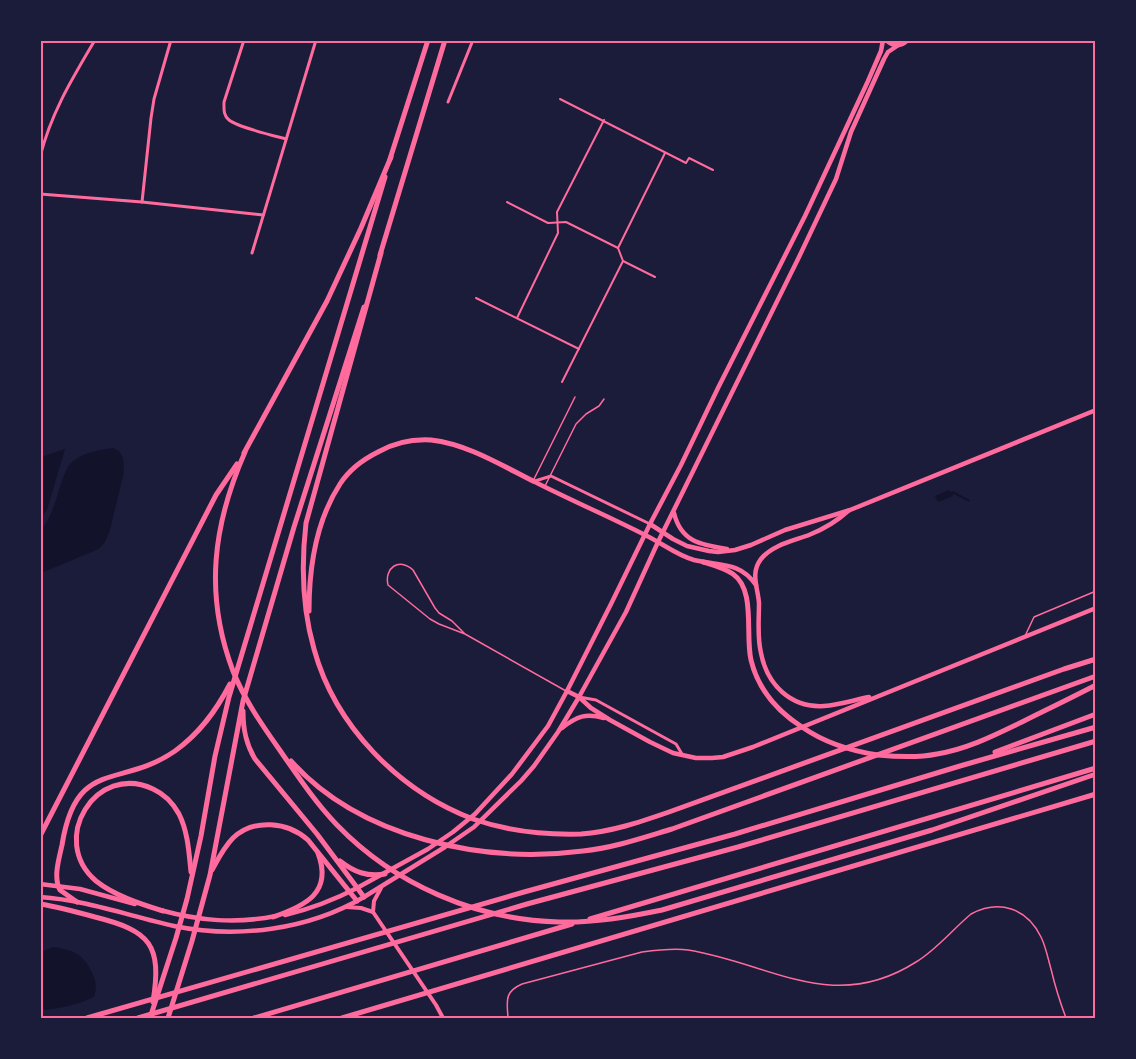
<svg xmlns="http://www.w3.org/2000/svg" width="1136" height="1059" font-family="Mulish,sans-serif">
  <rect width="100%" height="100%" fill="#1b1b3a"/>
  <!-- water -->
  <g fill="#12122b">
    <path d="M113,448L119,451L123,458L124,472L110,530L105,542L100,548L94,551L41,573V529C49,521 52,511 56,500C59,490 62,478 67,469C74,454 98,450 113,448Z"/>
    <polygon points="65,449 47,510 41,517 41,457"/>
    <polygon points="949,490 950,492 953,491 970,500 969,502 954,494 953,494 953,496 938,502 935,496"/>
    <path d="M53,947C73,950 84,954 92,973C96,981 97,988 94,997C77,1005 59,1009 41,1010V952Z"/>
  </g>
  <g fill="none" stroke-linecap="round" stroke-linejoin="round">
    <!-- service -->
    <g stroke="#ff6b9d" stroke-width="1.5">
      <polyline points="534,479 575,397"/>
      <polyline points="545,486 576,424 586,414 599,406 604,399"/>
      <path d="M465,634L452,621L439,613L435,608L413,570C399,557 384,568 388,585L430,619L439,624L465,634L566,691"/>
      <polyline points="1025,636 1034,617 1096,591"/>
      <path d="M508,1018C507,1001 504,992 522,984L642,952C657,950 673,948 688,950C770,963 833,1015 916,962C936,950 952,930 971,914C999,899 1027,908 1041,937C1046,947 1048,959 1051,969C1055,986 1060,1002 1066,1018"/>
    </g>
    <!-- pedestrian -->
    <g stroke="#ff6b9d" stroke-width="2">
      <polyline points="560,99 686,163 689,158 713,170"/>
      <polyline points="507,202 548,223 566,222 618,248"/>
      <polyline points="623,261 655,277"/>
      <polyline points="476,298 579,349"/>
      <polyline points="517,318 558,233 557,212 604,120"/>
      <polyline points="562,382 623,261 618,248 665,153"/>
    </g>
    <!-- minor -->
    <g stroke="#ff6b9d" stroke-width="3">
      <path d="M244,40L224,102C224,109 223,115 229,120C237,127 275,136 286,139"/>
      <polyline points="448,102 473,40"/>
      <path d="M40,157C51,113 72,79 95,40"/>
      <polyline points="40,194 142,202 263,215"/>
      <polyline points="142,202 151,118 154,99 171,40"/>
      <polyline points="252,253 316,40"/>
      <polyline points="535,481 551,476 650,524"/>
      <polyline points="579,697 596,700 676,744 682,754"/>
    </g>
    <!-- tertiary -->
    <g stroke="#ff6b9d" stroke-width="4">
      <polyline points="346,907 361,908 373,912 436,1005 443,1018"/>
      <polyline points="373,912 374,901 381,888"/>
    </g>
    <!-- secondary -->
    <g stroke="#ff6b9d" stroke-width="4.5">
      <path d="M886,40C893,47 901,47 908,40"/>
      <path d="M533,481C570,500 608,516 645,535C662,543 676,555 694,560C718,566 740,561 756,585"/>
      <path d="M848,511C836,522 824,529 809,535C793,541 772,545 761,559C750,573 758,588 759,603C759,620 757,637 761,653C767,685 791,708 824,706C839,705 854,700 869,697"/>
      <path d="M674,513C681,542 701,545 727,549"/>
      <polyline points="650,524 673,539 687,546 709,551 718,552 735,550 751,545 785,530 850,510 1096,410"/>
      <polyline points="567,691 579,697 591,708 610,720 650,742 673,753 696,758 712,758 723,757 753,747 1096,608"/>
      <path d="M562,728C577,716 586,713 604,718"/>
      <polyline points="357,888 428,849 453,832 475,814 512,774 548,726 567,691 611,604 650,524 681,465 718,388 805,216 868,81 881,51 883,40"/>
      <polyline points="364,897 445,847 474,827 521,781 534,766 558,732 579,697 626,612 658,542 799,257 836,179 851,132 884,59 888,52 897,46"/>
    </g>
    <!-- primary -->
    <g stroke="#ff6b9d" stroke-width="4.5">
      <polyline points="40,884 80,889 135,904"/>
      <path d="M40,897C86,900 129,916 174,926C237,939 308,930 364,897"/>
      <path d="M160,910C200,921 236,924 276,916"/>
      <path d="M285,915C310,909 334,900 357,888"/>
    </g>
    <!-- trunk -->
    <g stroke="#ff6b9d" stroke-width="5">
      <polyline points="390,159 428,40"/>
      <polyline points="380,255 445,40"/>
      <path d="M243,711C243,730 246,744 255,759L317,834L364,897"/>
      <path d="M340,861C354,872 367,877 385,874"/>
      <path d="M212,870C218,859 224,847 233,838C254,818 288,822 308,840L357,901"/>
      <path d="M77,902L60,890C53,877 59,859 62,845C76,757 120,789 175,751C200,733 216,711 230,684"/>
      <path d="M40,904C59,907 77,912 95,917C151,931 162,945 153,1002"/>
      <path d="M163,911C141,904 115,896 96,881C48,840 96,762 153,789C164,794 173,803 179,814C188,832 189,853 191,872"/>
      <path d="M273,917C305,906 333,893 318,853"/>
      <polyline points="150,1018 176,938 187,899 201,836 215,756 229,697 385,177"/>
      <polyline points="168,1018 192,941 210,875 243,701 294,527 364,307"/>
    </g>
    <!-- motorway -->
    <g stroke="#ff6b9d" stroke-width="5">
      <path d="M381,253L306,523C301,566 302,607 314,649C335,726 399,791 473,819C507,831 545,835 581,834C611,832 640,822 669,812L1064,669L1096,659"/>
      <path d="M245,452C213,525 204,594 233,671C244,699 262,725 279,749C297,775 315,802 337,825C394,884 476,920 559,922C594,923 628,917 662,910L932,830L1096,774"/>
      <polyline points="244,453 327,301 361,228 391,157"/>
      <path d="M703,562C713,565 724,568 733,574C756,590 745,635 751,660C758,689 777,711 802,727C825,743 851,751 878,755C898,757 918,758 937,754C968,749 995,735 1022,722C1046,710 1071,698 1096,685"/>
      <path d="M309,611C309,568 316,521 340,484C349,470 364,459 378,452C394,443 413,439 431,440C467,444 501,465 533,481"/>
      <polyline points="995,752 1096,714"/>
      <path d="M291,761C360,838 483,864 583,851C613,848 642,838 672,829L1096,676"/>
      <polyline points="40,836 216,495 237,464"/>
      <polyline points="590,919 1096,768"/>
      <polyline points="87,1018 524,892 735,834 960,766 1096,727"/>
      <polyline points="138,1018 527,904 738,847 1096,741"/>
      <polyline points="254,1018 572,924"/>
      <polyline points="342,1018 1096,794"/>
    </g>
  </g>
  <!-- border -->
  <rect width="1136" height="1059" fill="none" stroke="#1b1b3a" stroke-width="84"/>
  <rect x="42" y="42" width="1052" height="975" fill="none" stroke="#ff6b9d" stroke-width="2"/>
</svg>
